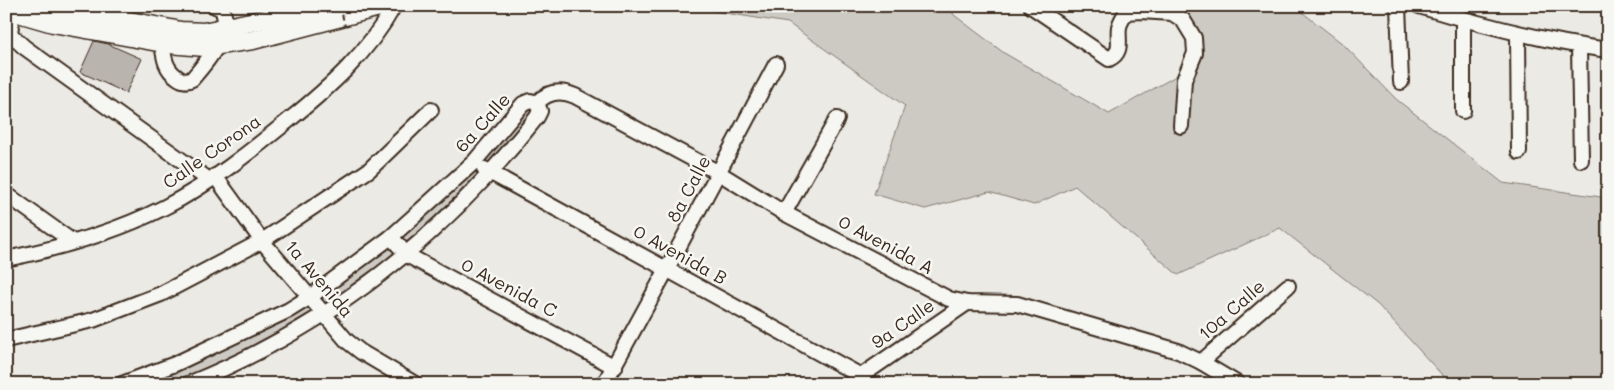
<svg xmlns="http://www.w3.org/2000/svg" width="1614" height="390" font-family="Mali,sans-serif">
  <rect width="100%" height="100%" fill="#ebeae5"/>
  <filter id="ink" filterUnits="userSpaceOnUse"><feTurbulence type="fractalNoise" baseFrequency=".02" numOctaves="2"/><feDisplacementMap in="SourceGraphic" scale="10" xChannelSelector="R" yChannelSelector="G"/><feConvolveMatrix kernelMatrix="1 2 1 2 8 2 1 2 1" color-interpolation-filters="sRGB"/></filter>
  <g filter="url(#ink)">
    <!-- green -->
    <g fill="#cdcac4" stroke="#847a71">
      <polygon points="681,6 949,6 954,15 1004,53 1109,114 1190,68 1190,26 1145,6 1294,6 1343,44 1396,99 1503,183 1608,198 1608,384 1457,384 1442,375 1378,305 1280,228 1178,275 1075,186 1034,205 989,192 925,209 874,194 905,106 788,23"/>
      <polygon points="537,103 516,144 350,298 188,384 122,384 242,333 391,237 523,104"/>
    </g>
    <!-- building -->
    <polygon fill="#bab4ae" stroke="#3b2a1e" points="94,41 108,44 142,59 126,93 80,72"/>
    <g fill="none" stroke-linecap="round" stroke-linejoin="round">
      <!-- minor casing -->
      <g stroke="#3b2a1e" stroke-width="18">
        <g id="minor">
          <path d="M1031,6L1109,59C1124,52 1117,39 1119,27C1120,22 1124,16 1126,12L1141,11L1172,13L1183,20L1194,38L1195,53L1184,80L1181,126"/>
          <polyline points="1398,6 1401,82"/>
          <path d="M1419,6C1481,25 1543,41 1608,50"/>
          <polyline points="13,9 10,34 24,47 209,180"/>
          <polyline points="1463,20 1463,111"/>
          <polyline points="1518,34 1519,152"/>
          <path d="M162,43C164,57 165,69 177,77C182,81 186,82 192,79C206,63 235,30 221,8L215,6"/>
          <polyline points="1579,46 1581,160"/>
          <path d="M537,103C548,91 561,90 575,96L719,173L784,213L949,299L967,303L1017,304L1178,351L1201,362L1238,384"/>
          <polyline points="484,169 861,376 867,384"/>
          <polyline points="215,176 262,241 347,341 361,352 415,384"/>
          <polyline points="6,194 73,242"/>
          <polyline points="784,213 837,119"/>
          <polyline points="391,237 407,255 615,367"/>
          <path d="M6,259C60,248 116,232 165,207C210,184 250,152 289,120C330,87 368,53 394,6"/>
          <polyline points="6,340 93,320 161,294 262,241 369,170 431,110"/>
          <polyline points="1201,362 1288,286"/>
          <polyline points="861,376 967,303"/>
          <path d="M122,384L175,364L289,310L310,297L391,237L431,201L474,162L523,104L530,101L537,103L540,111L537,117C442,238 331,326 188,384"/>
          <polyline points="604,384 667,269 776,64"/>
        </g>
      </g>
      <!-- major casing -->
      <g stroke="#3b2a1e" stroke-width="21">
        <g id="major">
          <polyline points="6,6 22,14 53,23 169,44 205,47 253,40 383,6"/>
          <polyline points="52,6 181,31 204,32 269,18 316,6"/>
        </g>
      </g>
      <!-- minor -->
      <use href="#minor" stroke="#f6f6f2" stroke-width="14"/>
      <!-- major -->
      <use href="#major" stroke="#f6f6f2" stroke-width="18"/>
      <!-- path-bridge -->
      <polyline stroke="#3b2a1e" stroke-width="2" stroke-dasharray="5 4" stroke-linecap="butt" points="340,6 345,26"/>
    </g>
  </g>
  <g text-anchor="middle" stroke-width="5" stroke-linejoin="round" paint-order="stroke">
    <!-- street labels -->
    <g font-size="18" fill="#3b2a1e" stroke="#f6f6f2">
      <text transform="translate(483 123) rotate(-48)" y="6">6a Calle</text>
      <text transform="translate(212 152) rotate(-35)" y="6">Calle Corona</text>
      <text transform="translate(689 189) rotate(-62)" y="6">8a Calle</text>
      <text transform="translate(886 245) rotate(28)" y="6">0 Avenida A</text>
      <text transform="translate(680 255) rotate(29)" y="6">0 Avenida B</text>
      <text transform="translate(319 279) rotate(50)" y="6">1a Avenida</text>
      <text transform="translate(509 288) rotate(28)" y="6">0 Avenida C</text>
      <text transform="translate(1232 310) rotate(-41)" y="6">10a Calle</text>
      <text transform="translate(903 324) rotate(-35)" y="6">9a Calle</text>
    </g>
  </g>
  <!-- margin -->
  <rect width="1614" height="390" fill="none" stroke="#f6f6f2" stroke-width="25"/>
  <rect x="12" y="12" width="1589" height="365" fill="none" stroke="#3b2a1e" stroke-width="2" filter="url(#ink)"/>
</svg>
